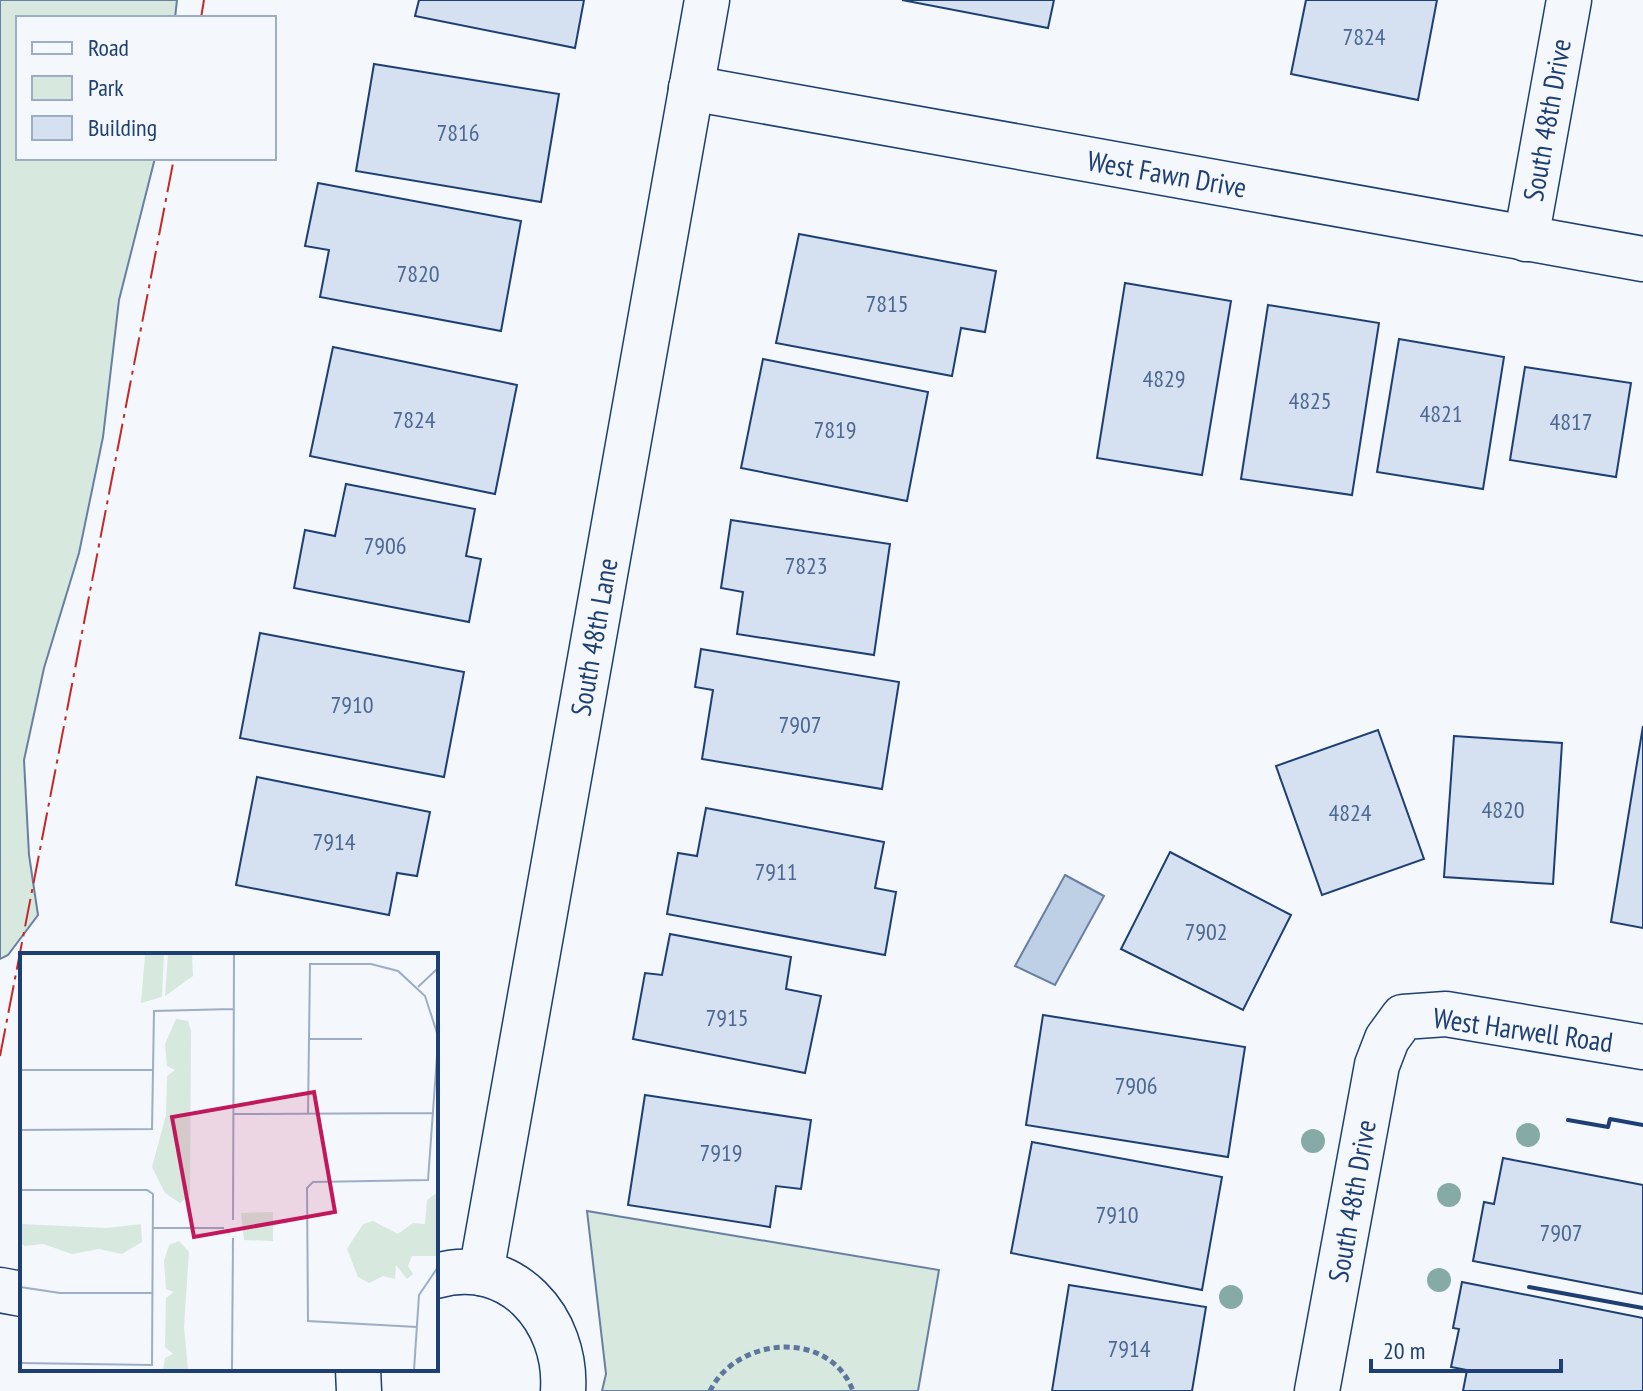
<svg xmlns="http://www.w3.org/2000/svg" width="1643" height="1391" font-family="'PT Sans Narrow',sans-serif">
  <rect width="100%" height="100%" fill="#f4f7fb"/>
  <!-- green -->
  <g fill="#d7e8df" stroke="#687fa3" stroke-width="2">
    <polygon points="0,0 177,0 175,18 18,18 18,158 155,158 119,300 103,437 79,553 44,668 24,760 29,855 38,915 8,955 0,959"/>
    <polygon points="587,1211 939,1270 918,1391 602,1391 606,1374"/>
  </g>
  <!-- water -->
  <polygon fill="#bed0e5" stroke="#687fa3" stroke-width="2" points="1065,875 1104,896 1055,985 1015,966"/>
  <!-- building -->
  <g fill="#d5e0f0" stroke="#1d3f73" stroke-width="2">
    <polygon points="419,0 584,0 575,48 415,16"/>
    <polygon points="902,0 1054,0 1048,28"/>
    <polygon points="1306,0 1437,0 1418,100 1291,74"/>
    <polygon points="374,64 559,94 541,202 356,171"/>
    <polygon points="318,183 521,221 501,331 320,297 329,250 305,246"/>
    <polygon points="799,234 996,271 985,332 961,328 952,376 776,343"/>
    <polygon points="1125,283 1231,301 1202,475 1097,458"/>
    <polygon points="1268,305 1379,323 1352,495 1241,479"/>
    <polygon points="1399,339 1504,357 1483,489 1377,472"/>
    <polygon points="333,347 517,385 495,494 310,456"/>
    <polygon points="763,359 928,392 907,501 741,468"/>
    <polygon points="1525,367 1631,383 1616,477 1510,460"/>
    <polygon points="346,484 475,509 466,556 481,559 469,622 294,588 305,530 335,536"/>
    <polygon points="731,520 890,544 874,655 737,634 743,592 721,588"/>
    <polygon points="260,633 464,672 444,777 240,738"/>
    <polygon points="701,649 899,682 882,789 702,759 713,690 695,687"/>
    <polygon points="1643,726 1643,928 1611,922"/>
    <polygon points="1378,730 1424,859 1322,895 1276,766"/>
    <polygon points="1454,736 1562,743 1553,884 1444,877"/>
    <polygon points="257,777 430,812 417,876 397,873 389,915 236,885"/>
    <polygon points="706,808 884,842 875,888 896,892 885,955 667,914 678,853 697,856"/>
    <polygon points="1170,852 1291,915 1243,1010 1121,949"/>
    <polygon points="670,934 791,957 786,989 821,996 805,1073 633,1039 645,973 662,975"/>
    <polygon points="1043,1015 1245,1047 1228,1157 1026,1125"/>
    <polygon points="645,1095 811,1120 801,1189 776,1186 770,1227 628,1205"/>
    <polygon points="1032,1142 1222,1177 1202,1290 1011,1253"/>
    <polygon points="1503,1158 1643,1185 1643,1294 1473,1261 1484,1202 1494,1204"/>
    <polygon points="1462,1282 1643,1318 1643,1391 1463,1391 1467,1370 1451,1367 1459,1329 1453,1328"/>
    <polygon points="1069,1285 1206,1307 1192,1391 1052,1391"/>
  </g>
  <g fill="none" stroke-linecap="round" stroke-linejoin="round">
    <!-- street casing -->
    <g stroke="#1d3f73" stroke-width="47">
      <g id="street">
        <polyline points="691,88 1643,259"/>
        <polyline points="1526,239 1569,0"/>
        <polyline points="481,1273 707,0"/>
        <path d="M436,1276C511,1254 568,1320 563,1391"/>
        <polyline points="0,1290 22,1294"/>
        <polyline points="358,1369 359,1391"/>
        <polyline points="1317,1391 1377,1065 1387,1039 1403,1017 1446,1014 1643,1047"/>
      </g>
    </g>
    <!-- path -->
    <path stroke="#5e769c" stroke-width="5" stroke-dasharray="6 4" stroke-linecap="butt" d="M710,1391C737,1336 830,1329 853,1391"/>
    <!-- street -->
    <use href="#street" stroke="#f4f7fb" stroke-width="44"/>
    <!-- wall -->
    <g stroke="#1d3f73" stroke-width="4">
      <polyline points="1568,1120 1608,1127 1610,1119 1643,1125"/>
      <polyline points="1529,1287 1643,1308"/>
    </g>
    <!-- power -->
    <g stroke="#c62828" stroke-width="2" stroke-dasharray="28 6 4 6" stroke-linecap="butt">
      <polyline points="201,18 204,0"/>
      <polyline points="0,1056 174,158"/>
    </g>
  </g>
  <!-- trees -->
  <g fill="#86aba6">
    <circle cx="1528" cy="1135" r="12"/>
    <circle cx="1313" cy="1141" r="12"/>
    <circle cx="1449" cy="1195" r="12"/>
    <circle cx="1439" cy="1280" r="12"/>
    <circle cx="1231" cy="1297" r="12"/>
  </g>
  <g text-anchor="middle" stroke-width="6" stroke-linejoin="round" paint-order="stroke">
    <!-- number labels -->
    <g font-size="24" fill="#4b6792">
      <text x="1364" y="45">7824</text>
      <text x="458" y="141">7816</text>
      <text x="418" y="282">7820</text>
      <text x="887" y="312">7815</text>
      <text x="1164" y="387">4829</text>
      <text x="1310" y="409">4825</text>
      <text x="1441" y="422">4821</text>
      <text x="414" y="428">7824</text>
      <text x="1571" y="430">4817</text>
      <text x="835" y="438">7819</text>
      <text x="385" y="554">7906</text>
      <text x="806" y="574">7823</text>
      <text x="352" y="713">7910</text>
      <text x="800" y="733">7907</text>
      <text x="1503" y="818">4820</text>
      <text x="1350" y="821">4824</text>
      <text x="334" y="850">7914</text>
      <text x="776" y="880">7911</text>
      <text x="1206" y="940">7902</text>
      <text x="727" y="1026">7915</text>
      <text x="1136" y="1094">7906</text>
      <text x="721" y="1161">7919</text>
      <text x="1117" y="1223">7910</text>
      <text x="1561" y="1241">7907</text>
      <text x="1129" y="1357">7914</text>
    </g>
    <!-- street labels -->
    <g font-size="28" fill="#1d3f73" stroke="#f4f7fb">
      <text transform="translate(1547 120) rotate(-80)" y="10">South 48th Drive</text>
      <text transform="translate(1167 174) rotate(10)" y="10">West Fawn Drive</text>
      <text transform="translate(594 637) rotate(-80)" y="10">South 48th Lane</text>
      <text transform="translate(1523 1030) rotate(8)" y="10">West Harwell Road</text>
      <text transform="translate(1352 1201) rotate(-80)" y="10">South 48th Drive</text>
    </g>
  </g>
  <!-- overview -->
  <g transform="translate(20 953)">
    <rect width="418" height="418" fill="#f4f7fb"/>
    <path d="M125,1H144L142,44L121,50ZM148,1H172L173,23L145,43ZM156,66L168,68L171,78L170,242L160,250L145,240L132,214L146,162L147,123L155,117L147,113L145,91ZM418,239V303H392L388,313L393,321L387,326L376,312L375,326L363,323L349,330L338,324L327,296L343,271L353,268L378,281L393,270L405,271L407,247ZM253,259V288L224,287L221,260ZM0,271L87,275L121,271L122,289L102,301L79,296L52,301L23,291L5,293L0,290ZM159,288L169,299L164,373L168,417H143L145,405L153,401L145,394L146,345L154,339L146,336L144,308L149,292Z" fill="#d7e8df"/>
    <path fill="none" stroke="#9eadc5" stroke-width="2" d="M398,34L417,16M288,86H342M0,117H132M213,161L413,160M288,161L290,11H351L378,18L405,43L418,83M0,177L132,176L134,58L213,56M0,237H127L133,241L132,412L0,410M213,267L214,1M133,275H204M0,334L40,340H133M397,374L288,368L287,235L293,229L408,227L418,89M212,417L213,285M394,417L399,342L418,314"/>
    <path fill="#c2185b" fill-opacity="0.15" stroke="#c2185b" stroke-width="4" d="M294,139L315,259L174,284L152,164Z"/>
    <rect width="418" height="418" fill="none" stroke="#1d3f73" stroke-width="4"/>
  </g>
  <!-- legend -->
  <rect x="16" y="16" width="260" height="144" fill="#f4f7fb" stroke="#9eadc5" stroke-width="2"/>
  <rect x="32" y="42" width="40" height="12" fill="#f4f7fb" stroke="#9eadc5" stroke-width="2"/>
  <text x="88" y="56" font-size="24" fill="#1d3f73">Road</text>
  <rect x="32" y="76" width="40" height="24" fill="#d7e8df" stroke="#9eadc5" stroke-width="2"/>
  <text x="88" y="96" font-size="24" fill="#1d3f73">Park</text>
  <rect x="32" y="116" width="40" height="24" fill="#d5e0f0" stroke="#9eadc5" stroke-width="2"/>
  <text x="88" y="136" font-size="24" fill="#1d3f73">Building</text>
  <!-- scale -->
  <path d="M1371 1359v12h190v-12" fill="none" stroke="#1d3f73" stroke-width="4"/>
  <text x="1383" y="1359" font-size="24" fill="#1d3f73" stroke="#f4f7fb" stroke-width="6" paint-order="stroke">20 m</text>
</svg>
